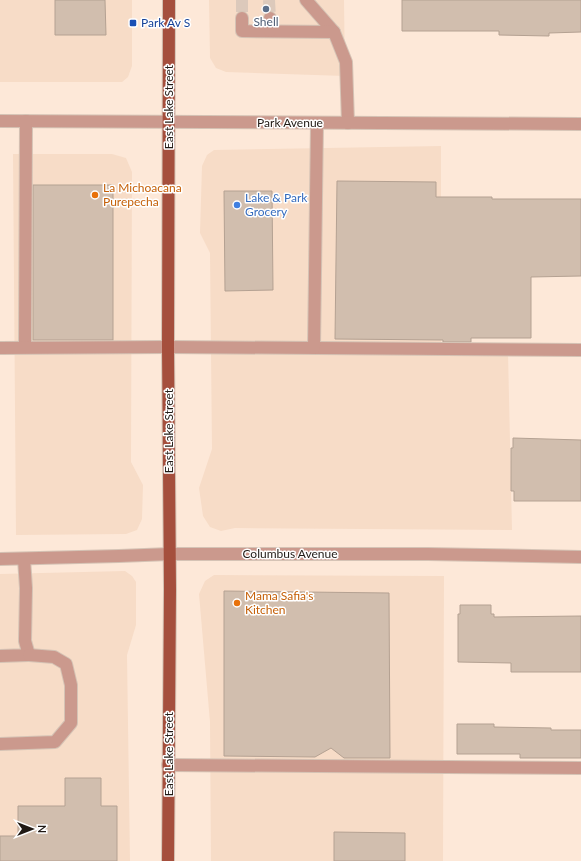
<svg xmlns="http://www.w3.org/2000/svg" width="581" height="861" font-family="Lato,sans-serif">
  <rect width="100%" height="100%" fill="#fde8d8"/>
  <!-- built -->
  <g fill="#f7dcc7">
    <polygon points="0,0 132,0 132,66 128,77 122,82 0,82"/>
    <polygon points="209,0 344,0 345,76 226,72 216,68 210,58"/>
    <polygon points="441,146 441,350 508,353 512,530 235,528 221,531 210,527 203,516 199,488 212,449 210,253 200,233 202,166 207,155 214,150"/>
    <polygon points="13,154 112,154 126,158 132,172 131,462 143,485 142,519 137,530 126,534 16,535"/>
    <polygon points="125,571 132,576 136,582 136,625 127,655 130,861 0,861 0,574"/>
    <polygon points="214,575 444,576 443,861 211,861 210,722 199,594 205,581"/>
  </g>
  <!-- building -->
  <g fill="#d1beae" stroke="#b4a192">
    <polygon points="55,0 105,0 106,35 55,35"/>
    <polygon points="402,0 581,0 581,32 549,33 549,36 499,35 499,31 402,31"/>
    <polygon points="337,181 436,182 436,197 492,197 492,199 581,199 581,276 531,277 531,338 471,338 471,342 443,342 443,340 335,339"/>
    <rect x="33" y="185" width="80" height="155"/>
    <polygon points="224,191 272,191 273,290 225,291"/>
    <polygon points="513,438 581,440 581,501 514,501 514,491 511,491 511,448 513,448"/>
    <polygon points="224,591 389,593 390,758 344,758 331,748 315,757 224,756"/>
    <polygon points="460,605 491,605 491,614 494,614 494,617 581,616 581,672 511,672 511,663 458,662 458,614 460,614"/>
    <polygon points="457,724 494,724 494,727 551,728 551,730 581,730 581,758 520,758 520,754 457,754"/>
    <polygon points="65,778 101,778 101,806 117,806 117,861 0,861 0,836 18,836 18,806 65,806"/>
    <polygon points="334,832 405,833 405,861 334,861"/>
  </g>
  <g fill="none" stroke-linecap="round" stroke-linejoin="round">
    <!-- minor-tunnel -->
    <g stroke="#dcc9bb" stroke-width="12" stroke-dasharray="12 6" stroke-linecap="butt">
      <polyline points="242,0 242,18"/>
      <polyline points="269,0 270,18"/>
    </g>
    <!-- minor casing -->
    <g stroke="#d5c3b5" stroke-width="14">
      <g id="minor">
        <polyline points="306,0 334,32"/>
        <polyline points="242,18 242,31 334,32 346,62 348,123"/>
        <polyline points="270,18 270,31"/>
        <polyline points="0,121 581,124"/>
        <polyline points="25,347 26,121"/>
        <polyline points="0,348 168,347 581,350"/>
        <polyline points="314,348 317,123"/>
        <polyline points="0,559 119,556 170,554 428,554 581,557"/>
        <polyline points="0,656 29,655 25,641 26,588 24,559"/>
        <polyline points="0,744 55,742 71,723 71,685 66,664 54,657 29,655"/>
        <polyline points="168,765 581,768"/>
      </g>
    </g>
    <!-- major casing -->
    <g stroke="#d5c3b5" stroke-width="14">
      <polyline id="major" points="168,861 170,589 168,347 169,0"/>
    </g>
    <!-- minor -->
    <use href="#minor" stroke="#cb998d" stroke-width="12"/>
    <!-- major -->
    <use href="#major" stroke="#a54f3d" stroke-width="12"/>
  </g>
  <!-- markers -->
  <circle fill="#5c6f8a" stroke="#fff" stroke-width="1.5" cx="266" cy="9" r="4"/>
  <rect fill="#1a4fb4" stroke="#fff" stroke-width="1.5" x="129" y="19" width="8" height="8" rx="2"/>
  <g fill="#e8710a" stroke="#fff" stroke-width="1.5">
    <circle cx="95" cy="195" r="4"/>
    <circle cx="237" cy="603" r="4"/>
  </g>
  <circle fill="#3f7fe0" stroke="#fff" stroke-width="1.5" cx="237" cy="205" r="4"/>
  <g text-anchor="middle" stroke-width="3" stroke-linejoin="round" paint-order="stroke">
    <!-- service labels -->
    <g font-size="12" fill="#4e5e75" stroke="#fff">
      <text x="266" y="26">Shell</text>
    </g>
    <!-- transit labels -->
    <g font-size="12" fill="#164399" stroke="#fff" text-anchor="start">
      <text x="141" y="27">Park Av S</text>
    </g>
    <!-- street labels -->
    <g font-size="12" fill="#201914" stroke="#fff">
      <text transform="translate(169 107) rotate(-90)" y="4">East Lake Street</text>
      <text x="290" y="127">Park Avenue</text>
      <text transform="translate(169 431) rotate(-90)" y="4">East Lake Street</text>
      <text x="290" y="558">Columbus Avenue</text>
      <text transform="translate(169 754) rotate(-90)" y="4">East Lake Street</text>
    </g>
    <!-- food labels -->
    <g font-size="12" fill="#c56008" stroke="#fff" text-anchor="start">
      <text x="103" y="192">La Michoacana<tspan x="103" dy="14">Purepecha</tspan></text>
      <text x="245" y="600">Mama Safia's<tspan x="245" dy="14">Kitchen</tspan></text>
    </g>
    <!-- shop labels -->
    <g font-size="12" fill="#366cbe" stroke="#fff" text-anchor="start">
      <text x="245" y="202">Lake &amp; Park<tspan x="245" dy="14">Grocery</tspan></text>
    </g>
  </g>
  <!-- north arrow -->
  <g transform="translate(32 829) rotate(90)" stroke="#ffffff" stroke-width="3" paint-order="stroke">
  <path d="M0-3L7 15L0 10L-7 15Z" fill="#201914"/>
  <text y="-6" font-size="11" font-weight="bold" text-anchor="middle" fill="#201914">N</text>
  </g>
</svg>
